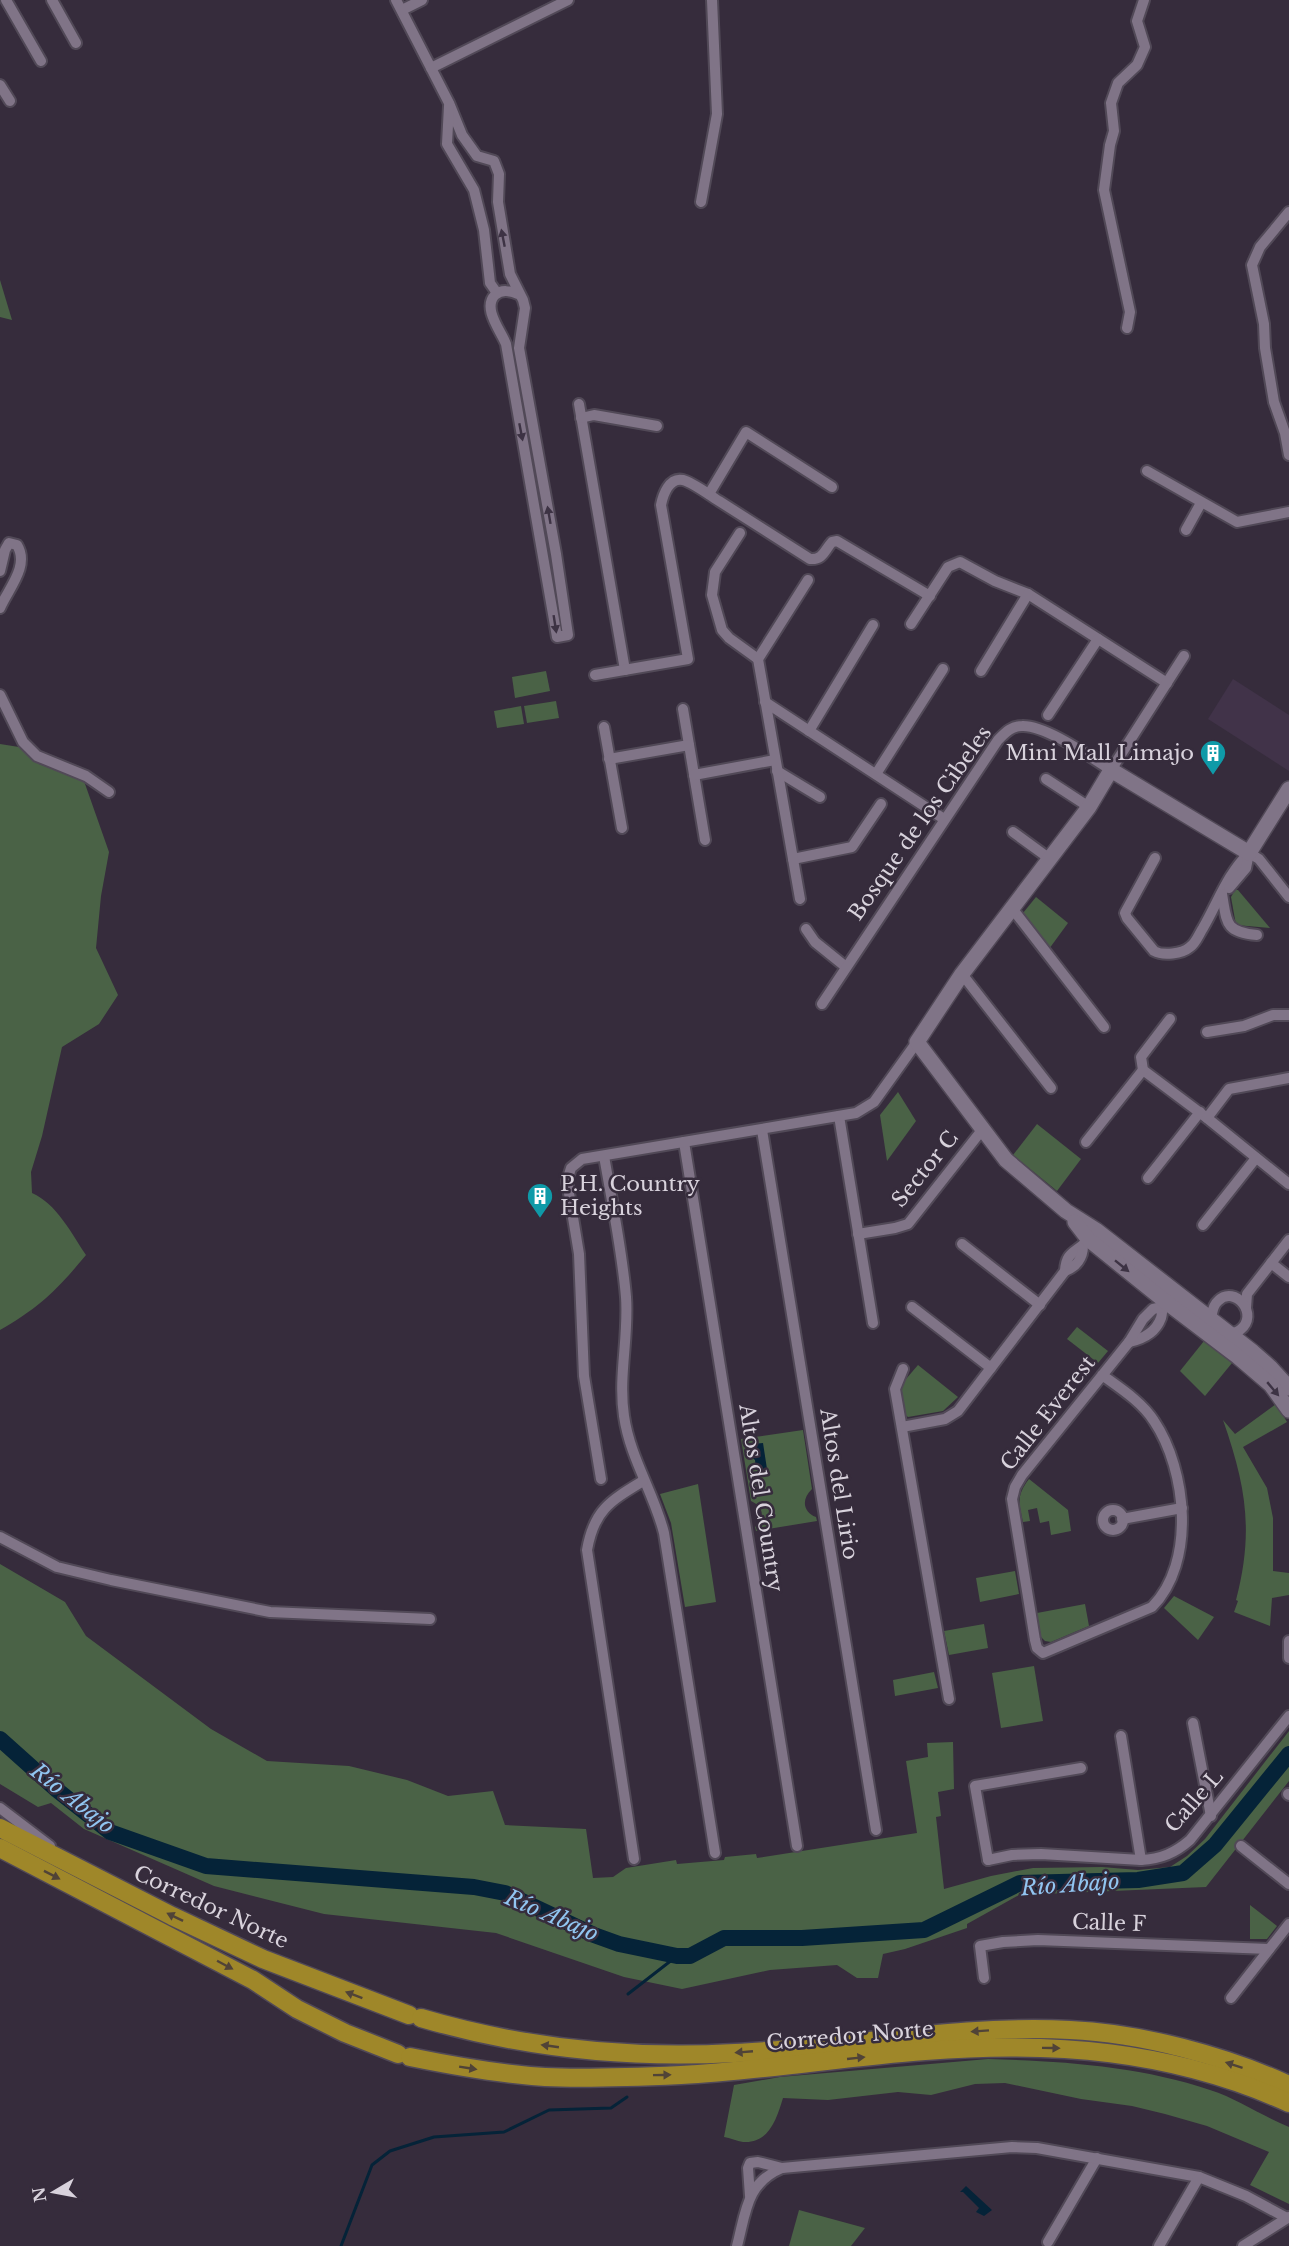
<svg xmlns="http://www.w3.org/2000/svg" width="1289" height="2246" font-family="'Libre Baskerville',serif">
  <rect width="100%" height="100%" fill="#362c3c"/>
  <!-- built -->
  <polygon fill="#413349" points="1233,679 1289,715 1289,771 1208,719"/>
  <!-- green -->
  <g fill="#4a6246">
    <polygon points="0,280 12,320 0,317"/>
    <polygon points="546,671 550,691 515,698 512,677"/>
    <polygon points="556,701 559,718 527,723 524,706"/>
    <polygon points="521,706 524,724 497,728 494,711"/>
    <path d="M0,744L19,747L39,764L84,781L109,852L101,896L96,948L118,995L99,1024L62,1047L42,1136L31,1172L32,1193C57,1204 71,1233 86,1255C57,1290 40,1307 0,1330Z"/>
    <polygon points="1235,890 1238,890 1270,928 1236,925 1231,897"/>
    <polygon points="1036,897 1068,923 1049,949 1023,913"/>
    <polygon points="898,1092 916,1121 887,1161 880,1115"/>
    <polygon points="1037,1124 1081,1159 1057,1191 1013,1155"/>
    <polygon points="1077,1327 1108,1351 1098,1363 1067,1339"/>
    <polygon points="1204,1341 1232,1363 1205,1396 1180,1371"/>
    <polygon points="918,1365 958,1397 943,1411 908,1417 904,1414 900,1386"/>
    <path d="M1276,1404L1287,1422L1243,1447L1267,1488L1273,1518V1571L1289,1573V1595L1272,1598L1270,1626L1234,1612L1238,1601L1236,1600C1254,1531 1246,1486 1223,1420L1235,1434Z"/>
    <path d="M803,1430L812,1489C801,1499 803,1512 816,1517L817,1521L756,1531L755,1527L761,1521C764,1510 759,1505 751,1501L741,1439Z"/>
    <path d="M1029,1479L1068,1510L1071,1531L1051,1535L1049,1521L1040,1523L1037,1508L1028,1510L1030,1521L1023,1522C1019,1503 1016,1496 1029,1479Z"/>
    <polygon points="698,1484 716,1602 685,1607 671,1523 660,1494"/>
    <polygon points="0,1564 65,1602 86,1636 211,1729 267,1761 349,1766 407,1780 448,1796 493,1791 505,1825 586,1829 593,1878 613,1877 626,1868 676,1860 677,1864 724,1860 725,1857 756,1854 757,1858 917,1833 906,1761 928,1757 927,1743 953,1742 954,1789 938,1792 941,1816 936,1817 944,1889 991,1876 1033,1868 1102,1867 1138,1870 1170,1867 1187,1856 1205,1839 1289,1731 1289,1781 1206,1887 1019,1895 967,1924 967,1928 905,1949 883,1954 878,1978 857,1978 837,1965 770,1970 682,1989 624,1977 496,1933 324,1914 214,1886 84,1829 51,1803 38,1807 0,1784"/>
    <polygon points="1015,1571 1019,1594 980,1602 976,1578"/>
    <polygon points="1174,1596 1214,1617 1198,1640 1164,1608"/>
    <polygon points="1085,1604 1089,1626 1051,1642 1045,1641 1041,1637 1037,1613"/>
    <polygon points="984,1624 988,1648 949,1655 944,1631"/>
    <polygon points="1034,1666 1043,1721 1001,1728 992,1673"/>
    <polygon points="934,1672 938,1688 895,1696 893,1680"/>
    <polygon points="1250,1905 1277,1926 1267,1939 1250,1939"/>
    <path d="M988,2059C1062,2061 1140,2066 1210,2090C1238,2099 1262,2116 1289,2127V2204L1250,2185L1269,2152L1207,2126L1165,2114L1132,2106L1081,2099L1005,2083L975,2084L931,2095L898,2092L828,2100L783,2098C777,2118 769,2144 743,2142C737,2141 730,2138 724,2137L734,2085L780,2077Z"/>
    <polygon points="799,2210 865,2228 851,2246 789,2246"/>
  </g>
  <!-- water -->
  <g fill="#052338">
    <polygon points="763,1443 767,1469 756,1470 755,1460 751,1457 754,1455 752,1444"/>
    <polygon points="966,2186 992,2210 984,2216 976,2212 979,2208 963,2192 960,2192"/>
  </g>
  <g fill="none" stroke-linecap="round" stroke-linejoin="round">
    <!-- stream -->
    <g stroke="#052338" stroke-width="3">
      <polyline points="628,1994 677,1956"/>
      <polyline points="341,2246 372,2165 390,2151 434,2137 504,2132 549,2110 611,2108 627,2097"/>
    </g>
    <!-- river -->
    <polyline stroke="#052338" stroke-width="16" points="0,1739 57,1790 110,1832 206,1866 474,1887 505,1893 594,1935 619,1944 677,1956 690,1956 724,1938 802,1938 924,1930 1020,1883 1138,1880 1183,1873 1215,1845 1289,1754"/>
    <!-- street casing -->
    <g stroke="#514957" stroke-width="14">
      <g id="street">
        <polyline points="6,0 41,61"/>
        <polyline points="52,0 76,43"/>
        <path d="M396,0L449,103L462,135L477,156L494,161L499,174L498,202L510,274L523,300L525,308L519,348L556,554L568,635L557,637L506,344C501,331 482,308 495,295C502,289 510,291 518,294"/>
        <polyline points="402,10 422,0"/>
        <polyline points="431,68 568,0"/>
        <polyline points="0,85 10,101"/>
        <polyline points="449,106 447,144 474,190 484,230 490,283 497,293"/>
        <polyline points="701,202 717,114 712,0"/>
        <polyline points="1289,212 1260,247 1252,265 1264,324 1265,348 1274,402 1285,433 1289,455"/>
        <polyline points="1127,328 1130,312 1104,190 1110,145 1114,131 1111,103 1118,83 1137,65 1145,47 1137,21 1144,0"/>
        <polyline points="579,404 625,670"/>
        <polyline points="581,418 594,415 657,426"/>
        <polyline points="1147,471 1237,522 1289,512"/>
        <polyline points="709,494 746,432 832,487"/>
        <polyline points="1186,530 1201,503"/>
        <polyline points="740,533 715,572 712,595 722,630 729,638 758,659"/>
        <path d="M0,571L5,550L9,543L17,545C30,566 8,589 0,608"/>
        <polyline points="911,624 948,567 960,562 995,581 1028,594 1167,683"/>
        <polyline points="981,671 1028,594"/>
        <path d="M595,675L688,659L661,505C663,495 669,477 683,480C692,482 711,496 719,501C749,520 779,539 810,559C823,560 824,551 832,542L837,541L930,596"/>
        <polyline points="0,695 23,742 37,756 86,776 109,792"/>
        <polyline points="765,702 944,819"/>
        <polyline points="683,709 705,840"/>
        <polyline points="1048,715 1098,639"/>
        <polyline points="604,727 622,828"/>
        <polyline points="809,731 873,625"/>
        <polyline points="609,759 689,745"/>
        <polyline points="777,771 820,797"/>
        <polyline points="876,774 943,669"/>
        <polyline points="694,775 775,760"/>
        <polyline points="1046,779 1089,807"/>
        <polyline points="1013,832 1050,859"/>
        <polyline points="1249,853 1259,859 1289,897"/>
        <path d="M1155,858L1125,913L1127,918L1154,951C1163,956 1182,954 1190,947C1196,943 1199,934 1203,928C1218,902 1228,873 1249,853"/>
        <polyline points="793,859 852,847 881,804"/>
        <polyline points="1229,888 1246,868 1249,853"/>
        <path d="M1222,894C1227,922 1224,932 1257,935"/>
        <polyline points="800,899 758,659 808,580"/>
        <polyline points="1011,907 1104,1027"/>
        <polyline points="806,929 815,942 846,967"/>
        <polyline points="962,974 1051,1088"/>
        <path d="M822,1004L998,740C1005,733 1011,726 1022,726C1046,725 1090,757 1111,770L1184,656"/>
        <polyline points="1170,1019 1141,1057 1143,1070 1207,1118 1289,1184"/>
        <polyline points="1207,1032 1244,1026 1273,1015 1289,1015"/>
        <polyline points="839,1116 873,1323"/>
        <polyline points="1207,1118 1229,1089 1289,1078"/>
        <polyline points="762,1130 876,1830"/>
        <polyline points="684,1142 797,1846"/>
        <polyline points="1086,1142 1143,1070"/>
        <path d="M604,1156C612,1202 622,1250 626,1297C629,1337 618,1376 624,1416C630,1458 654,1493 664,1533L715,1853"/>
        <polyline points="1148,1178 1200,1112"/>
        <polyline points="1203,1225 1256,1158"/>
        <polyline points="858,1234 895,1228 908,1224 982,1130"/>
        <polyline points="962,1244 1040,1305"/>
        <polyline points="1271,1263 1289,1277"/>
        <path d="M1065,1271C1066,1252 1075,1253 1086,1242"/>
        <polyline points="912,1307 991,1368"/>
        <polyline points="1246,1308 1247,1294 1289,1240"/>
        <path d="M1209,1323C1213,1316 1211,1307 1218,1301C1235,1284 1260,1315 1240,1330C1236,1333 1230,1333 1226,1335"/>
        <path d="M1129,1342C1143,1339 1156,1332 1161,1318C1163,1312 1161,1309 1165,1303"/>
        <polyline points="903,1369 895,1389 949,1699"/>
        <path d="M1102,1375C1120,1388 1142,1402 1154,1421C1187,1470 1196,1563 1152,1607L1043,1653L1037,1648L1035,1640L1012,1499L1015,1487L1022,1475L1129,1342L1143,1319L1153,1309L1162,1307"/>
        <path d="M902,1427L945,1419L958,1411L1065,1271C1076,1267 1083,1258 1083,1246"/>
        <polyline points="601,1479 584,1376 579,1254 567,1181 571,1168 582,1159 856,1113 874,1102 917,1042"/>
        <circle cx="1113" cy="1520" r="10"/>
        <polyline points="1122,1519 1182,1508"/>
        <polyline points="0,1537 57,1567 111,1580 270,1612 430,1619"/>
        <polyline points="1289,1641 1289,1658"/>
        <polyline points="1193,1723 1211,1816"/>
        <polyline points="1121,1736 1141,1860"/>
        <polyline points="1288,1794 1289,1795"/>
        <polyline points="0,1808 50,1846"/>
        <polyline points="1241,1846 1289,1884"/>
        <path d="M634,1859L587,1550C594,1510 610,1501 643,1481"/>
        <path d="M988,1860L1012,1855L1041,1854L1141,1860C1161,1859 1175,1853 1190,1840L1289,1716"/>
        <polyline points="988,1860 975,1786 1081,1768"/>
        <polyline points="984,1978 980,1946 1003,1942 1038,1940 1269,1949"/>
        <polyline points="1231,1998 1289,1924"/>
        <polyline points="750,2196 748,2168 750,2163 758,2162 782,2168"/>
        <polyline points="1048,2242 1097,2158"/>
        <path d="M737,2246C746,2212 746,2183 782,2168L1012,2147L1037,2148L1199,2177L1246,2196L1287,2218"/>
        <polyline points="1159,2246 1199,2177"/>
        <polyline points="1243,2246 1289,2217"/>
      </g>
    </g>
    <!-- secondary casing -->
    <g stroke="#514957" stroke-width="18">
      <g id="secondary">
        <polyline points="1289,789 1249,853 1111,770 1089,807 962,974 917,1042 1006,1160 1066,1211 1096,1230 1253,1352 1270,1367 1289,1388"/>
        <polyline points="1075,1222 1088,1239 1166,1302 1237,1356 1271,1385 1289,1410"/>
      </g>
    </g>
    <!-- highway casing -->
    <g stroke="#514957" stroke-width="21">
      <g id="highway">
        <polyline points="0,1828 172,1916 263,1959 409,2015"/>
        <polyline points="0,1848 253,1980 297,2009 345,2033 398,2054"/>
        <path d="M421,2018C523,2048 629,2059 735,2053C847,2048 958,2024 1070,2030C1141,2033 1225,2056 1289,2085"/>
        <path d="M410,2057C454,2066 499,2074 545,2077C589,2079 636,2077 681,2075C762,2071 843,2057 925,2051C1052,2041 1172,2050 1289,2103"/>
      </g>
    </g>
    <!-- street -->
    <use href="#street" stroke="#807487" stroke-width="10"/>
    <!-- secondary -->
    <use href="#secondary" stroke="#807487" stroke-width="15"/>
    <!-- highway -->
    <use href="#highway" stroke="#9f8729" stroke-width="18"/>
  </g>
  <!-- one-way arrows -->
  <defs><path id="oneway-solid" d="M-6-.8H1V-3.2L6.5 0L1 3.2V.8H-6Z" transform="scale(1.5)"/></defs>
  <g fill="#3d3344">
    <use href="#oneway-solid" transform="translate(503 238) rotate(-101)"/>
    <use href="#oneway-solid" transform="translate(521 432) rotate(79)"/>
    <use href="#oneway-solid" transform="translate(549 515) rotate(-100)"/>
    <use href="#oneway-solid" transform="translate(555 624) rotate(81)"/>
    <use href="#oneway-solid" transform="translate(1122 1266) rotate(39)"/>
    <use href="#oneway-solid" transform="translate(1273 1389) rotate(50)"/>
  </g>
  <g fill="#504337">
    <use href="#oneway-solid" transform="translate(52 1875) rotate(27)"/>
    <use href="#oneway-solid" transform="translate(175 1917) rotate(-154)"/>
    <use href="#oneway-solid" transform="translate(225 1965) rotate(28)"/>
    <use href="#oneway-solid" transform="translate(354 1995) rotate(-159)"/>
    <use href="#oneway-solid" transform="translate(980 2031) rotate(176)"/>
    <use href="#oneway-solid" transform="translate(550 2046) rotate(-172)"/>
    <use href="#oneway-solid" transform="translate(1051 2048) rotate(1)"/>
    <use href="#oneway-solid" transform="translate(744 2052) rotate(175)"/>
    <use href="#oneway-solid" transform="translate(856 2058) rotate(-6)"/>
    <use href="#oneway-solid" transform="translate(1234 2065) rotate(-162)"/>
    <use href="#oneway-solid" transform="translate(468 2068) rotate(9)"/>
    <use href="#oneway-solid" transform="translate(662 2075) rotate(-1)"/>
  </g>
  <!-- icons -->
  <defs>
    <g id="building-pin" transform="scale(1.35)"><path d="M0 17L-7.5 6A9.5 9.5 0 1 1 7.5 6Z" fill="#0f9aa8" stroke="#362c3c"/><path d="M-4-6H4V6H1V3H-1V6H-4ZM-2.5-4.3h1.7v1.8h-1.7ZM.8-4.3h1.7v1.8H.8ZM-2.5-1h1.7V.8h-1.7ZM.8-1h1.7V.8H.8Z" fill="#fff"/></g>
  </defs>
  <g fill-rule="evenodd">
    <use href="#building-pin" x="1213" y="753"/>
    <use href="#building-pin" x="540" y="1196"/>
  </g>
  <g text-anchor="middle" stroke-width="5" stroke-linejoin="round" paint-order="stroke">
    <!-- poi labels -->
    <g font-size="21" fill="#d8d2dc" stroke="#362c3c" text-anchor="end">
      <text x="1194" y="760">Mini Mall Limajo</text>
      <text x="560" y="1191" text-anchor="start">P.H. Country<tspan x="560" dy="24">Heights</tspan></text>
    </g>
    <!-- street labels -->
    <g font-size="21" fill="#d8d2dc" stroke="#362c3c">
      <text transform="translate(920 823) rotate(-55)" y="7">Bosque de los Cibeles</text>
      <text transform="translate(925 1169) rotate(-51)" y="7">Sector C</text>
      <text transform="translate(1048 1413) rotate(-52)" y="7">Calle Everest</text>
      <text transform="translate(839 1484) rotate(81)" y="7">Altos del Lirio</text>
      <text transform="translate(761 1498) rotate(81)" y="7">Altos del Country</text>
      <text transform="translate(1194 1801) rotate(-49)" y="7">Calle L</text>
      <text transform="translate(211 1907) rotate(25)" y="7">Corredor Norte</text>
      <text transform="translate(1109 1923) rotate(2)" y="7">Calle F</text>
      <text transform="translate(850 2036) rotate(-5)" y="7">Corredor Norte</text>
    </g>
    <!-- water labels -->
    <g font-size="22" font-style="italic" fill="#91c5f1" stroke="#362c3c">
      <text transform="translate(73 1798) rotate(38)" y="8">Río Abajo</text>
      <text transform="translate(1070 1884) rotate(-4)" y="8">Río Abajo</text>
      <text transform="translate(552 1915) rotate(23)" y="8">Río Abajo</text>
    </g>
  </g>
  <!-- north arrow -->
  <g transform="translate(54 2192) rotate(260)" stroke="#362c3c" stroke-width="4.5" paint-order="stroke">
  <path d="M0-4.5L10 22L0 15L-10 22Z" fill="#d8d2dc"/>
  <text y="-9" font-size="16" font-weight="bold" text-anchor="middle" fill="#d8d2dc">N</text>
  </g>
</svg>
